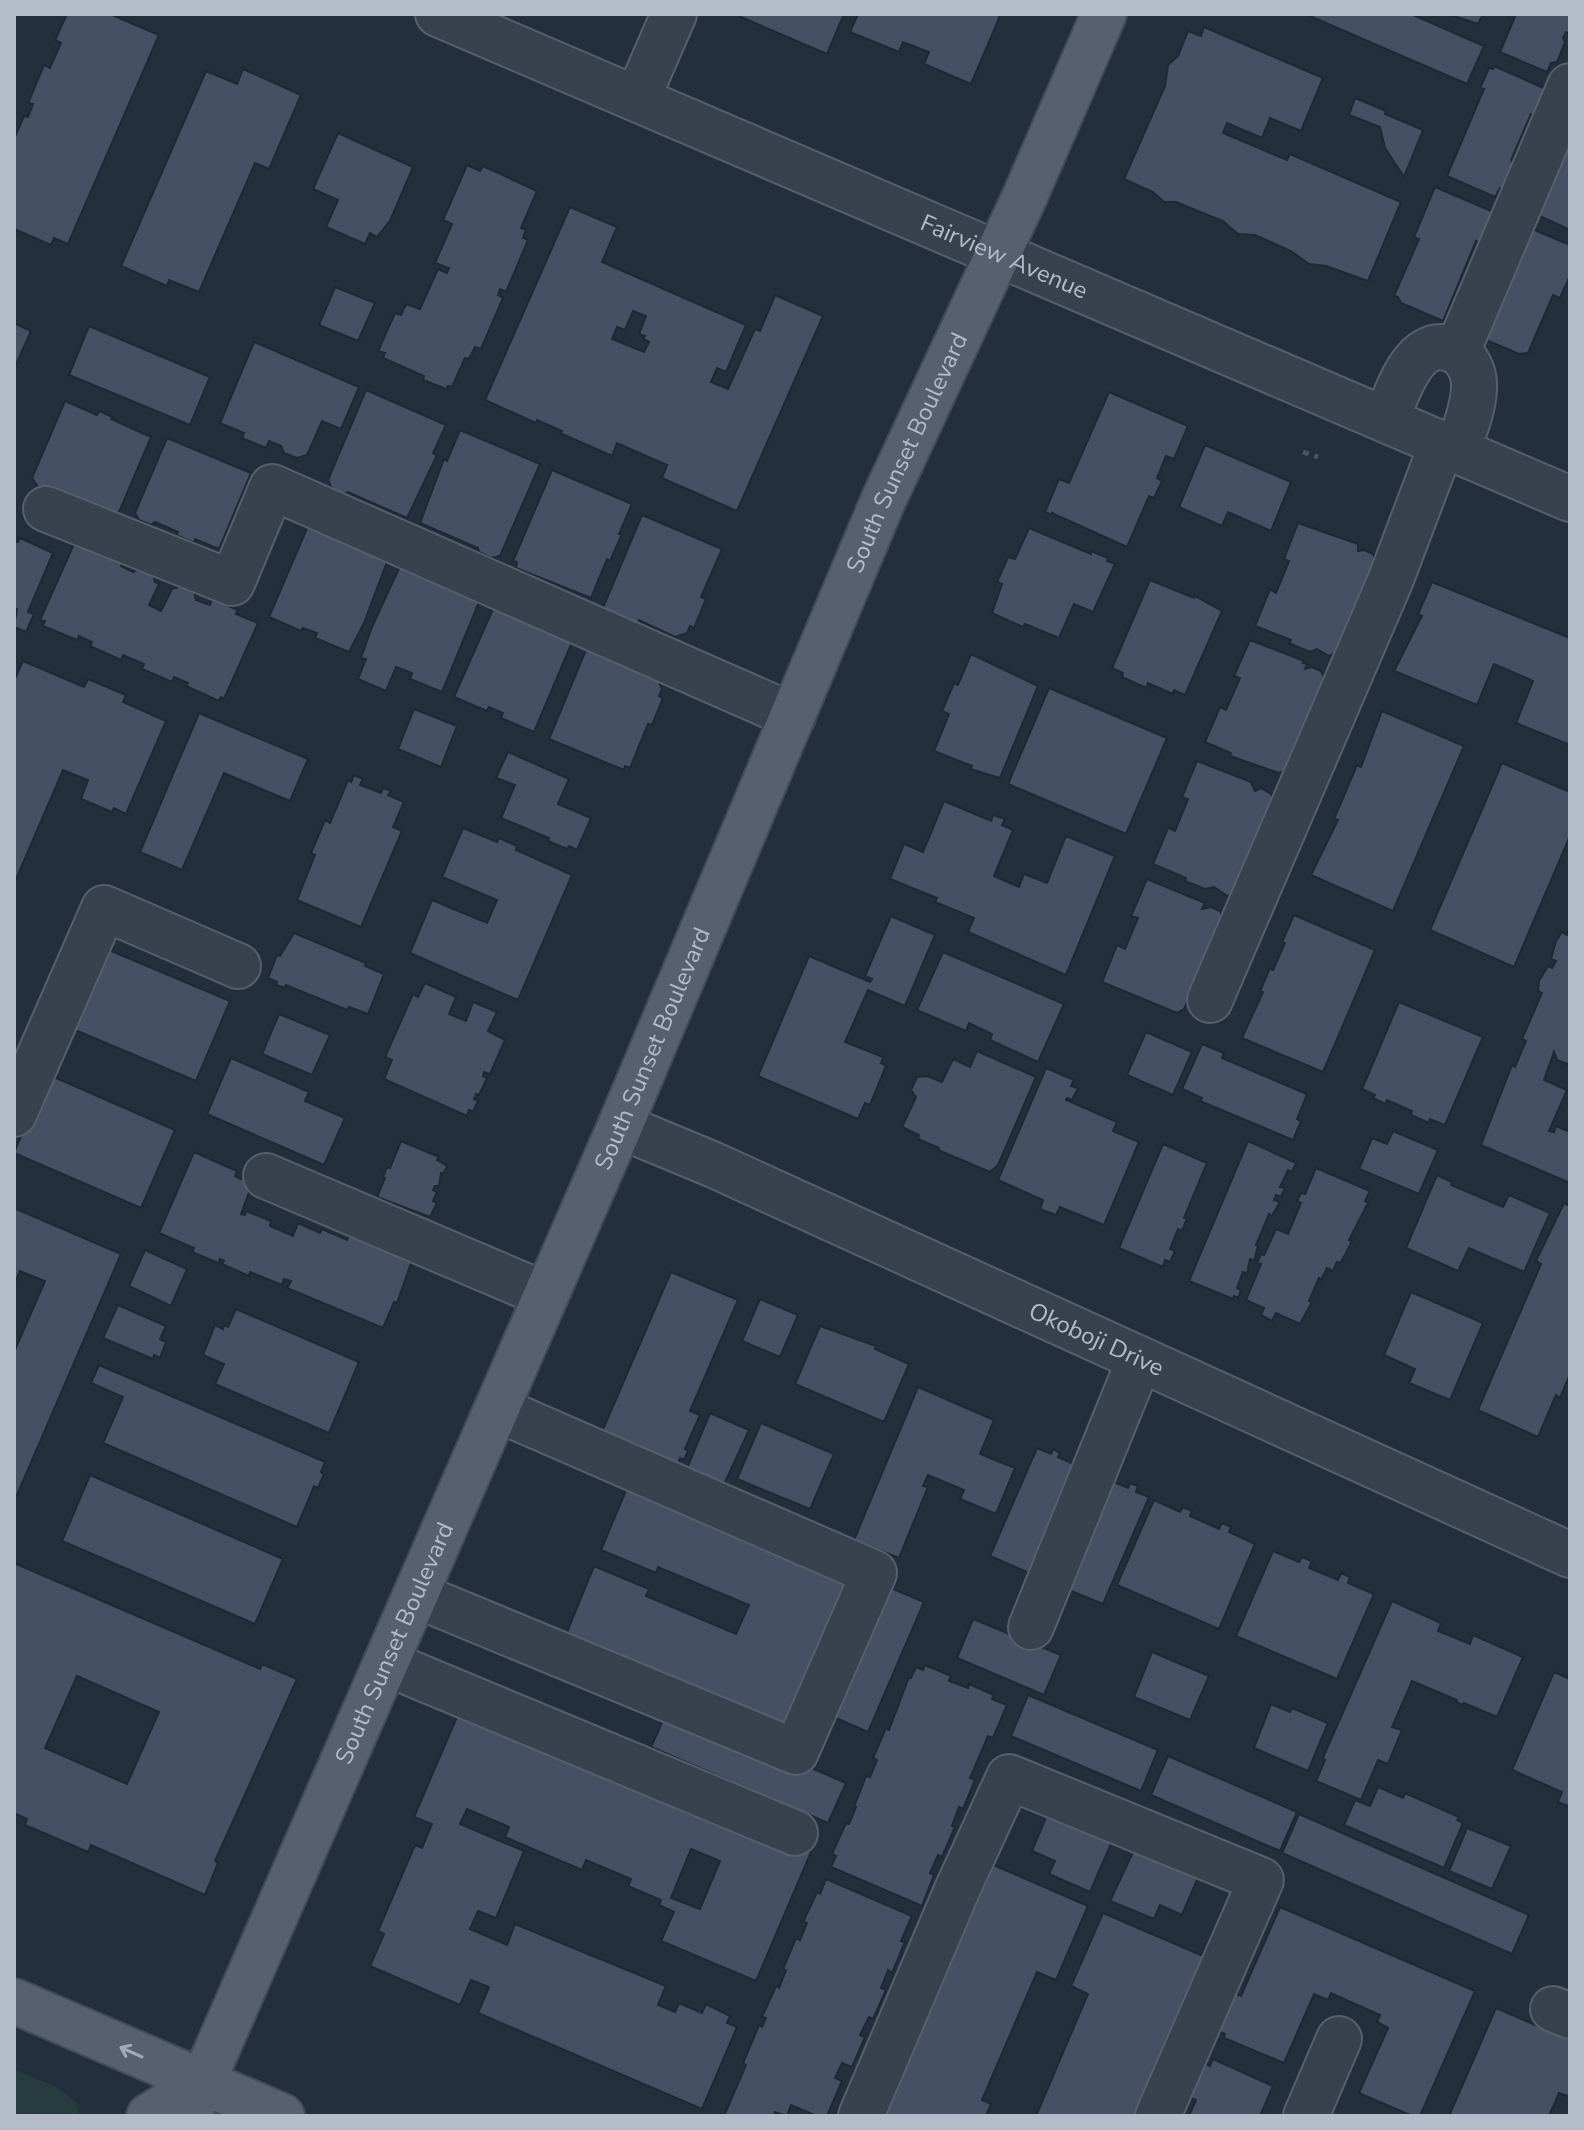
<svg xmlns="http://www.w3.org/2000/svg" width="1584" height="2130" font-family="'Nunito Sans',sans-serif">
  <rect width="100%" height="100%" fill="#242f3e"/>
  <!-- green -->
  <polygon fill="#263c3f" points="14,2069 56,2087 76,2102 79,2115 14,2116"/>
  <!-- building -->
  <g fill="#455162" stroke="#1f2835" stroke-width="2" fill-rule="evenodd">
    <polygon points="67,14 110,14 159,35 68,244 54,238 51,245 14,229 14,139 24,116 28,117 33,104 28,103 44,65 50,68 61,43 55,40"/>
    <polygon points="734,14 844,14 827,54"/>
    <polygon points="858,14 996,14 1000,16 971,84 924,64 929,52 903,42 899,52 850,32"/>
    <polygon points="1305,14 1411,14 1484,46 1467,84"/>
    <polygon points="1448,14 1483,14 1478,24"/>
    <polygon points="1516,14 1570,14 1570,34 1566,32 1563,38 1565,42 1557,62 1551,63 1547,72 1500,52"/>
    <polygon points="1204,27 1323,78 1301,131 1270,118 1262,138 1227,123 1223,133 1287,160 1290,154 1401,202 1368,281 1326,266 1309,264 1291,251 1255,235 1238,234 1223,221 1176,202 1164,202 1153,192 1124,179 1165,86 1168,65 1178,56 1188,31 1201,36"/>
    <polygon points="1494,66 1548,90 1536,117 1531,114 1511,160 1514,165 1506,186 1500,188 1495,197 1447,176 1484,89 1480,88 1489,68 1493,69"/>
    <polygon points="243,69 301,95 269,169 255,163 199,292 169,280 167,286 121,266 206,71 237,84"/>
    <polygon points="1355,98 1386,111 1385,114 1423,130 1404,177 1385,148 1380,127 1349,115"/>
    <polygon points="1570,105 1570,230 1531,212"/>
    <polygon points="338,133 413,167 390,221 377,237 370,233 365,244 326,227 338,200 313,189"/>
    <polygon points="467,165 480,171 483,166 537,191 521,228 526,230 523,238 528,240 506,292 500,289 498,295 503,298 481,349 475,347 469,359 465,358 452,387 448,386 446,389 423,380 424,376 383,358 385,353 378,351 395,313 401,315 406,304 420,309 438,269 447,273 449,268 435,263 452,224 443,220"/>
    <polygon points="1435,187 1496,213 1482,244 1476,241 1443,321 1401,303 1398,297 1394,296 1419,239 1414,237"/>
    <path d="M570,207L617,227L602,262L746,325L726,372L717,368L711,382L728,389L755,329L760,331L775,295L823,316L737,511L662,478L667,465L617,443L612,456L560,433L562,431L537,420L536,423L485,400ZM633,311L646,316L639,334L645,336L643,339L649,342L644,352L612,339L617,327L625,330Z"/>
    <polygon points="1520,224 1570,245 1570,276 1560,298 1553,295 1528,353 1519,354 1477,336"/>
    <polygon points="335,287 375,303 358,341 319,325"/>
    <polygon points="14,323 31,331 14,369"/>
    <polygon points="89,326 210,377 190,425 69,375"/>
    <polygon points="254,342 359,387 341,429 322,421 307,455 297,458 284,453 281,446 269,441 266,448 242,438 244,433 220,423"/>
    <polygon points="366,390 446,425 433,453 437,455 407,518 348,492 344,494 332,489 328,480"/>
    <polygon points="1109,392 1188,426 1174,459 1166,456 1157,478 1162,481 1154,498 1149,496 1127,547 1052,513 1052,515 1045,512 1059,479 1069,483"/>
    <polygon points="65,401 97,415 99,411 113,417 111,419 151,437 116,519 66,502 69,494 56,489 50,492 38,487 32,478"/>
    <polygon points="460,430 540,464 500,556 491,558 479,552 478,548 420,523 444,459 447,461"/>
    <polygon points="167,438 251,473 219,549 195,539 194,543 176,535 178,532 155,522 151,525 139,520 135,513"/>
    <polygon points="1205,445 1291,482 1271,531 1228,512 1222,526 1179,507"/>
    <polygon points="552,470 632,504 619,534 622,534 610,561 607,559 591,598 516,568 517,562 513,561"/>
    <polygon points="642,515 722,549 701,597 706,599 694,628 690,626 687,633 675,637 639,620 637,624 602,610"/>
    <polygon points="1298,523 1358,544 1358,551 1364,550 1373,554 1376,562 1338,652 1329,656 1317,649 1310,652 1289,643 1291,640 1255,626 1270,589 1276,593 1289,561 1284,559"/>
    <polygon points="308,526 388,559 364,623 349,652 315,638 317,633 303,628 301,631 269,617"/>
    <polygon points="1029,528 1091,554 1091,551 1108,558 1107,561 1115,564 1093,612 1074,604 1059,638 1025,624 1023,627 992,613 1002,584 997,582 1008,557 1015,559"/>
    <polygon points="20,538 53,553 28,612 34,614 26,632 14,627 17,609 14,608 14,541 18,542"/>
    <polygon points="74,544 96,553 98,550 123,561 121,566 133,572 140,569 153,574 155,582 159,584 149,605 161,611 172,589 181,586 194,592 196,600 210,605 212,599 238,610 236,614 258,623 224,699 221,697 219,701 186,686 188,683 174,677 172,682 142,669 144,664 123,655 121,660 90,646 92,642 79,636 77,640 43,626 45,621 40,620"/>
    <polygon points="401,564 479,602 442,692 410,679 412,673 396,667 386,691 358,679 366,659 361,658 372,627"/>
    <polygon points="1150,580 1194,598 1195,596 1222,611 1185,695 1174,690 1173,694 1148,683 1146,688 1122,677 1123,673 1112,668"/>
    <polygon points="1432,582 1570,638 1570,745 1516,723 1533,681 1494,664 1477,705 1394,671 1422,616 1418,614"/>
    <polygon points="502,606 573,640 534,732 501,718 503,713 489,707 487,711 454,697 493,609"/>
    <polygon points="1250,640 1304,661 1303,663 1307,664 1305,669 1312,667 1321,671 1325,679 1287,770 1279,773 1230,756 1231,753 1205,742 1220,707 1226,710 1240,678 1234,676"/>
    <polygon points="588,645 657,678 662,689 659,696 663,698 652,725 648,724 630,768 625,766 624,770 549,739"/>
    <polygon points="971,654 1038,686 1000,778 970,769 972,766 934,751 949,714 942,711 954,683 958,685"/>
    <polygon points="23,661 84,687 88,679 126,695 123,702 166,721 126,814 114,808 112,812 81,799 88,780 63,770 14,884 14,681"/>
    <polygon points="1049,688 1167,738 1126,834 1008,784"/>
    <polygon points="414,709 457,726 441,767 398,749"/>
    <polygon points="1382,711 1464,746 1393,911 1311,875 1338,820 1334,819 1357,765 1361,767"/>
    <polygon points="199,713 308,759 290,801 224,773 182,870 140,852"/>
    <polygon points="508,752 569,779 558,804 591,818 577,850 569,846 567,849 548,841 549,838 501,818 515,785 496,778"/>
    <polygon points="1197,761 1251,782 1255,791 1261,788 1271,794 1275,802 1234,894 1227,896 1214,887 1205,889 1185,881 1186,878 1153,864 1168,828 1175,831 1188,799 1182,797"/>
    <polygon points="1502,763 1570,792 1570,836 1514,967 1430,930"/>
    <polygon points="354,775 363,779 360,785 381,793 383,788 391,791 388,795 404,802 393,827 402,831 361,927 297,900 315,855 311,853 325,820 330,823 348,780 351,782"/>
    <polygon points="944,801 991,821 993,815 1005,819 1002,825 1013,830 994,876 1019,887 1024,874 1047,883 1066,836 1115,856 1066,975 968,932 974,918 935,902 937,898 890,879 904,844 923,852"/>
    <polygon points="463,828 497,842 499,838 517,846 516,850 572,875 518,1000 410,953 432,900 487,923 497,900 442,877"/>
    <polygon points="1147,879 1205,903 1202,909 1211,907 1220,911 1223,918 1184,1009 1177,1013 1102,982 1117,945 1125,949 1138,918 1131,916"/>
    <polygon points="1294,915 1375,950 1323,1072 1242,1038 1263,992 1260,991 1270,968 1273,970 1285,943 1282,942"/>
    <polygon points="891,916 935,935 905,1006 868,990 845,1042 883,1057 881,1063 886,1066 870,1105 865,1103 858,1119 758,1076 809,956 870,982 872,979 865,976"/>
    <polygon points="1570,927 1570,1065 1557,1060 1554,1052 1544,1080 1567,1090 1549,1131 1554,1132 1556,1126 1570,1132 1570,1183 1481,1145 1512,1065 1515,1067 1526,1041 1522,1039 1542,993 1538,991 1539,981 1548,966 1552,968 1556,961 1551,959 1556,941 1562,932 1567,935"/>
    <polygon points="294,933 366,963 365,966 384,974 368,1014 349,1007 347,1010 286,985 285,988 276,985 277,982 268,978 277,955 280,956"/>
    <polygon points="102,947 230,1001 196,1081 68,1027"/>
    <polygon points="943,952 1064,1004 1038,1062 990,1040 992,1034 969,1023 966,1031 917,1010"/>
    <polygon points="425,983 456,997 449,1014 466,1021 473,1002 497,1012 488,1031 505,1040 490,1074 484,1072 483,1076 487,1078 479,1095 476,1094 474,1099 478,1101 473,1112 469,1110 467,1116 384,1079 392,1060 385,1057 413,994 418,997"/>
    <polygon points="1399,1002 1483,1037 1445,1125 1430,1119 1429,1123 1411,1115 1412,1111 1387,1100 1385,1104 1373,1098 1375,1095 1362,1089"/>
    <polygon points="279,1014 330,1035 312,1075 262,1054"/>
    <polygon points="1146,1032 1192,1052 1173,1095 1127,1075"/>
    <polygon points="1202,1044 1224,1053 1222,1058 1307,1094 1297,1119 1301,1121 1293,1140 1200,1101 1202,1098 1182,1089"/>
    <polygon points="977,1051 1036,1077 998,1165 990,1172 938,1150 939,1148 918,1139 919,1135 902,1127 916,1097 911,1090 917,1077 927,1076 942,1082 953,1059 970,1067"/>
    <polygon points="231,1058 309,1092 305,1101 345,1118 324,1165 207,1114"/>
    <polygon points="1046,1068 1074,1080 1071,1086 1078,1088 1072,1100 1067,1098 1066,1100 1117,1122 1113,1131 1139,1142 1104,1225 1060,1207 1056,1215 1040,1209 1043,1200 998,1180"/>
    <polygon points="47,1074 175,1130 141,1208 14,1153"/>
    <polygon points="1393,1131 1438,1150 1419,1194 1359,1169 1372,1138 1387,1144"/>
    <polygon points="401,1141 439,1157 437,1160 447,1166 444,1173 441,1173 439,1186 435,1186 433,1190 437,1192 433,1201 437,1203 430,1217 377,1197 385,1178 383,1177 387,1167 390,1168"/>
    <polygon points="1248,1141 1296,1163 1292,1172 1288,1170 1280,1187 1285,1188 1281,1197 1276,1195 1274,1200 1280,1202 1272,1216 1269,1214 1256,1245 1258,1246 1254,1261 1250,1259 1247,1274 1243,1272 1237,1288 1241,1290 1238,1298 1234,1296 1233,1299 1189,1281"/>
    <polygon points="1163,1144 1207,1163 1184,1218 1187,1219 1182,1231 1178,1229 1170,1249 1175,1251 1170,1262 1165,1260 1163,1267 1119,1248"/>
    <polygon points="194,1152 237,1171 235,1176 252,1184 241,1214 245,1215 246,1211 271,1221 270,1226 293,1236 298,1223 320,1233 322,1229 347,1240 354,1223 416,1249 397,1303 394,1302 383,1328 287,1288 291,1281 284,1279 282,1285 250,1272 249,1276 222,1264 224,1261 220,1259 218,1263 192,1252 194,1248 159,1233"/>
    <polygon points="1316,1168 1370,1191 1365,1201 1368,1203 1349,1240 1352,1241 1345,1255 1340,1263 1337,1262 1333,1271 1327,1268 1321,1280 1319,1278 1309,1301 1312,1302 1300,1324 1276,1313 1272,1321 1261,1315 1264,1308 1246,1300 1261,1264 1257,1263 1261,1254 1264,1255 1276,1229 1288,1234 1301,1203 1297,1201 1301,1193 1305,1194"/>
    <polygon points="1437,1175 1452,1182 1451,1185 1503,1207 1509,1195 1550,1213 1524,1272 1469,1248 1458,1271 1406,1248"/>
    <polygon points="1564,1203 1570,1206 1570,1374 1560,1398 1556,1395 1538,1437 1478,1410 1541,1264 1536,1261"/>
    <polygon points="14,1208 121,1254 17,1495 14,1494 14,1352 45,1281 20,1271 14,1285"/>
    <polygon points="145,1250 187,1269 171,1306 129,1286"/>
    <polygon points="671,1272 738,1300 690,1411 700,1415 685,1449 688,1451 684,1460 680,1458 676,1470 601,1434"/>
    <polygon points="1411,1292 1483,1323 1450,1400 1409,1383 1415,1369 1384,1355"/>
    <polygon points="760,1299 798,1315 780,1357 742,1341"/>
    <polygon points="118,1305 166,1326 160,1339 166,1342 160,1358 154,1355 153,1359 103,1338"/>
    <polygon points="236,1309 359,1362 329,1433 215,1384 224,1364 203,1355 215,1325 223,1329 224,1325 228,1327"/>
    <polygon points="820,1326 876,1346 875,1349 909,1364 884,1422 795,1384"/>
    <polygon points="99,1365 325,1462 321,1472 324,1474 318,1488 314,1486 297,1527 103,1443 123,1397 91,1383"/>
    <polygon points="918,1387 994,1420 980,1454 1015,1468 996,1514 960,1499 964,1490 928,1475 923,1486 928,1487 899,1558 854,1540"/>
    <polygon points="710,1413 749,1430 722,1489 685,1473"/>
    <polygon points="761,1423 834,1454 810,1509 737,1479"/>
    <polygon points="1037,1448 1051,1454 1053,1449 1060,1453 1058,1457 1080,1467 1034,1575 990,1556"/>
    <polygon points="90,1475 283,1559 255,1624 62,1541"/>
    <polygon points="1105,1478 1128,1488 1130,1483 1138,1486 1136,1492 1149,1497 1103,1604 1059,1586"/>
    <polygon points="630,1481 852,1569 784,1733 565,1637 594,1566 649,1589 646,1596 736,1634 749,1605 658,1567 656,1573 601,1550"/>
    <polygon points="1154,1500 1180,1512 1183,1507 1192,1511 1190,1516 1219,1529 1222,1523 1231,1527 1229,1532 1255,1544 1219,1629 1117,1585"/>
    <polygon points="1273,1551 1299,1562 1302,1557 1312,1561 1309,1568 1338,1580 1341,1573 1350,1577 1348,1583 1374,1594 1337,1679 1236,1636"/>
    <path d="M14,1563L260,1669L262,1664L297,1679L215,1861L218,1863L205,1895L91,1845L88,1852L25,1825L27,1819L14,1813ZM77,1676L159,1712L127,1784L45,1748Z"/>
    <polygon points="884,1585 924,1602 868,1732 829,1715"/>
    <polygon points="1392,1601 1441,1623 1438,1631 1470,1644 1473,1635 1523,1657 1497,1717 1464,1703 1462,1705 1456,1702 1457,1700 1412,1681 1392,1727 1402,1730 1388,1764 1378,1760 1361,1800 1316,1781 1325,1760 1323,1758 1325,1753"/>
    <polygon points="973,1619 1061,1655 1044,1695 957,1658"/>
    <polygon points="1152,1652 1209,1676 1190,1720 1134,1697"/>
    <polygon points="925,1665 951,1676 949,1681 968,1688 969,1684 994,1695 992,1699 1007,1705 993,1738 988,1736 970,1778 975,1780 963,1809 959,1807 952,1826 955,1827 942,1857 938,1855 930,1873 934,1875 922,1906 831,1867 836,1856 832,1854 846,1823 849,1824 856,1807 854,1807 866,1776 870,1777 877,1760 873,1758 886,1728 889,1730 909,1677 911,1678 916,1667 923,1670"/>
    <polygon points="1554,1672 1570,1679 1570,1807 1558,1802 1562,1792 1512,1770"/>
    <polygon points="1028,1695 1158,1750 1141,1791 1011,1736"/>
    <path d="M463,1703L811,1852L756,1981L661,1941L674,1912L659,1905L661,1900L628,1886L631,1879L586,1860L582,1870L505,1837L509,1827L467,1809L460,1824L524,1851L496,1918L478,1911L470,1929L507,1945L515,1924L666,1986L658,2005L675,2012L679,2003L702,2013L706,2004L730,2016L727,2023L737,2027L702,2109L478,2013L489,1987L471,1980L460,2005L370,1966L384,1934L378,1931L415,1845L422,1848L432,1824L414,1817ZM691,1849L720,1861L700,1909L671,1898Z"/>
    <polygon points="1271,1704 1290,1712 1292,1708 1328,1723 1308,1771 1254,1748"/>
    <polygon points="669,1707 846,1783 828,1823 651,1747"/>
    <polygon points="1168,1756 1297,1812 1280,1851 1151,1795"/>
    <polygon points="1378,1787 1403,1798 1405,1793 1459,1817 1457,1820 1463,1823 1444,1868 1344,1825 1355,1800 1370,1806"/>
    <polygon points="1049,1810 1114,1837 1090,1892 1049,1874 1055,1861 1032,1851"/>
    <polygon points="1299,1814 1529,1915 1512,1954 1282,1853"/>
    <polygon points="1467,1828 1511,1846 1492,1889 1449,1871"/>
    <polygon points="1135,1848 1199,1875 1182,1915 1160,1905 1154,1919 1110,1901"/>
    <polygon points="975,1857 1088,1906 1056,1980 1037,1972 982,2100 991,2104 986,2116 864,2116"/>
    <polygon points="826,1879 912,1916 901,1941 905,1942 892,1973 888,1970 881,1988 886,1990 873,2019 869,2017 860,2035 865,2037 852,2067 842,2063 835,2078 842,2081 827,2116 817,2116 791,2105 787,2116 775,2112 774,2116 724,2116 746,2065 743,2063 759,2025 762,2027 766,2018 762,2017 776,1986 779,1988 786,1970 783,1969 796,1938 800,1940 807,1923 803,1922 817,1892 820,1894"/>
    <polygon points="1280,1907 1475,1991 1420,2116 1412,2116 1359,2093 1388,2028 1377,2022 1380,2015 1331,1993 1328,2000 1314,1994 1284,2063 1224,2038 1225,2034 1211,2028 1227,1990 1241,1996"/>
    <polygon points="1103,1913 1215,1961 1149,2116 1036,2116 1088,1994 1071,1986"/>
    <polygon points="1496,2008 1570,2040 1570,2097 1559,2093 1549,2116 1449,2116"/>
    <polygon points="1197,2059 1210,2066 1213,2059 1273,2086 1260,2116 1189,2116 1196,2100 1182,2094"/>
  </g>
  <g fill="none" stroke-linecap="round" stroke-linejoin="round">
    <!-- minor casing -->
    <g stroke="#565f6c" stroke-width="48">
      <g id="minor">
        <path id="s1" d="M438,14L1570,499"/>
        <polyline points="637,99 674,14"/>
        <polyline points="1457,352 1570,86"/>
        <path d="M1386,420C1397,394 1415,329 1457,352C1467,358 1474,372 1474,384C1475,405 1464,430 1458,451"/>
        <polyline points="46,509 232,583 272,487 793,716"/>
        <polyline points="1210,1000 1391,579 1442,444"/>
        <polyline points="14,1114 104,908 238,966"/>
        <path id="s2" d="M620,1126L714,1165L1570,1555"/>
        <polyline points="266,1176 546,1295"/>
        <polyline points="416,1595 796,1752 874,1573 497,1409"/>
        <polyline points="1031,1627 1139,1361"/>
        <polyline points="386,1663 795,1833"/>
        <polyline points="1553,2009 1570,2016"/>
        <polyline points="861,2116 957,1890 1009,1777 1261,1880 1158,2116"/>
        <polyline points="1306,2116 1339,2039"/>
      </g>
    </g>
    <!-- major casing -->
    <g stroke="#414a57" stroke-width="48">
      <g id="major">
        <polyline points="14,2001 282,2116"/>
        <polyline points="149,2116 203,2083"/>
        <path id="s3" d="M188,2116L620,1126L883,501L1025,196L1104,14"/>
      </g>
    </g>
    <!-- path -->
    <polyline stroke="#44595c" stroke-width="5" stroke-dasharray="6 6" stroke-linecap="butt" points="1303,452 1318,457"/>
    <!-- minor -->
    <use href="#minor" stroke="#38414e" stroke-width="44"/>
    <!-- major -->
    <use href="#major" stroke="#56606e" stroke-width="44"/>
  </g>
  <!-- one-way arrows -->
  <defs><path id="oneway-shaft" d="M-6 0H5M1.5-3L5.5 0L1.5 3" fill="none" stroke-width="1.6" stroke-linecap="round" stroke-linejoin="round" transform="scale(2)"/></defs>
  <use stroke="#a1aab7" href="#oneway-shaft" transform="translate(131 2052) rotate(-156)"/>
  <g text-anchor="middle" stroke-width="8" stroke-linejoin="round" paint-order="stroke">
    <!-- street labels -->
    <g font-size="24" fill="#b4bcc9" stroke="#1d2633">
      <text dy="8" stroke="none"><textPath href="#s1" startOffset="616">Fairview Avenue</textPath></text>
      <text dy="8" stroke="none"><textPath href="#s3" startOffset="1812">South Sunset Boulevard</textPath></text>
      <text dy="8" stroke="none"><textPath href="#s3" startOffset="1164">South Sunset Boulevard</textPath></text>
      <text dy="8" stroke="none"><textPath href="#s2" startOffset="522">Okoboji Drive</textPath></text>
      <text dy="8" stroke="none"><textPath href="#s3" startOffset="516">South Sunset Boulevard</textPath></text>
    </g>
  </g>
  <!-- border -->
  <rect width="1584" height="2130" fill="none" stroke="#b4bcc9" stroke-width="32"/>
</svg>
